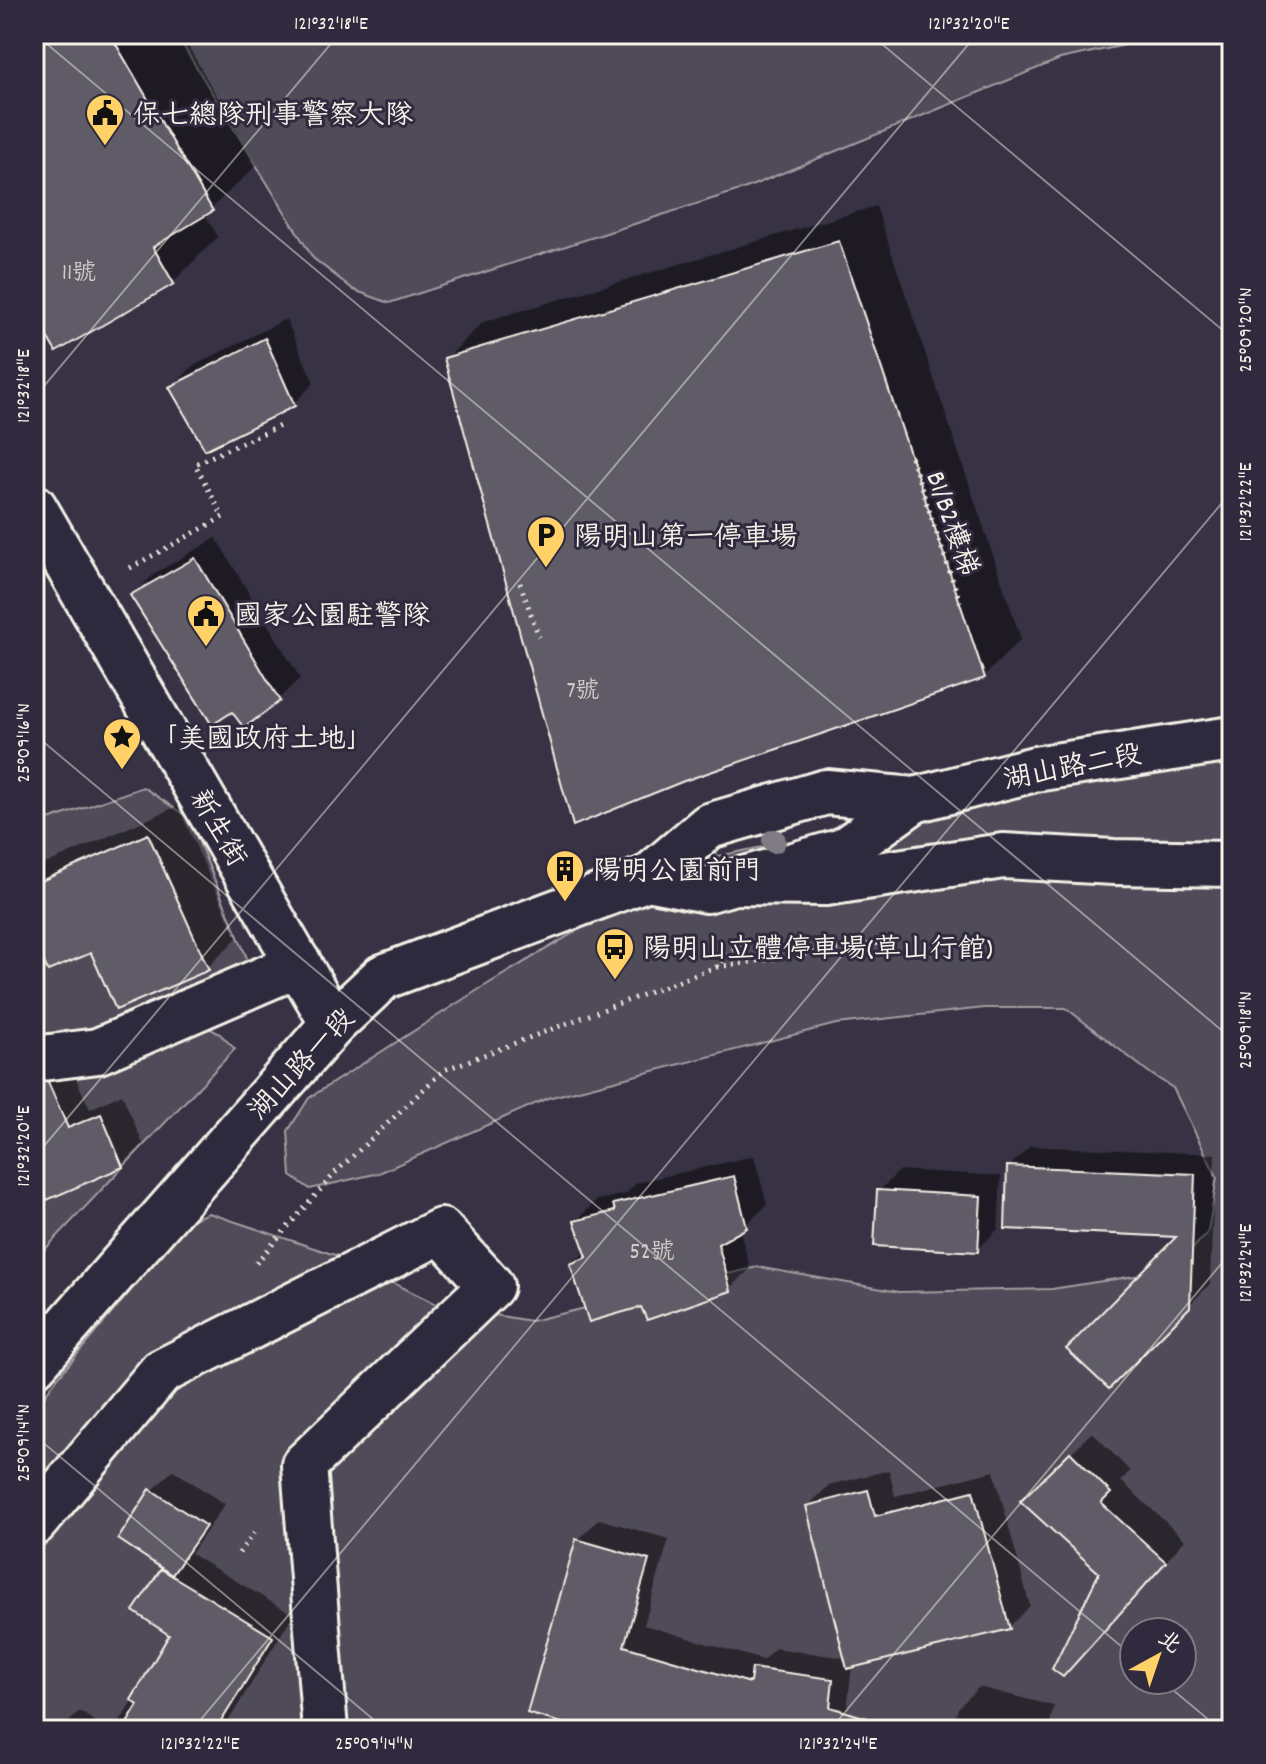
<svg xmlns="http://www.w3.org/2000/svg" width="1266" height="1764" font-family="Dekko,'LXGW WenKai TC',sans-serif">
  <rect width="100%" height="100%" fill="#373244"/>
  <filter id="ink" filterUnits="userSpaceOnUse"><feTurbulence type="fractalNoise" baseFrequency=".0125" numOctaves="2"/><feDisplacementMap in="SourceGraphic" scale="16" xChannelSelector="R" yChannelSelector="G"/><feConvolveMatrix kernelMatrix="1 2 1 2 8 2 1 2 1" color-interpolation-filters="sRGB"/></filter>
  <g filter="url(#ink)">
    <!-- green -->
    <g fill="#504b59" stroke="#a29ea0" stroke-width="2" fill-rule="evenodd">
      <polygon points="176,34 1176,34 1060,59 746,188 389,303 354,290 313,258"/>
      <path d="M1232,761V1730H34V1410L59,1376L190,1220L209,1213L341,1257L440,1306L531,1321L757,1267L899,1292L1052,1289L1173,1270L1208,1232L1217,1177L1173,1088L1151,1074L1066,1008H985L836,1024L548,1098L379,1173L310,1189L291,1176L288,1131L309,1098L481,988L694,861L1095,779ZM1134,1632H1182V1680H1134Z"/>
      <polygon points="143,787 189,818 249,963 104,1036 34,1049 34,825"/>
      <polygon points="200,1023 220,1034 235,1049 34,1261 34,1071"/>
    </g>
    <!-- shadow -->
    <g fill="#0007">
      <polygon points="34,34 181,34 257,165 205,214 218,237 173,282 57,349 34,311"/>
      <polygon points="876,206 1021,639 984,676 446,359 483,322"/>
      <polygon points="286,319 314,383 293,404 172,387 193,366"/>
      <polygon points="216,538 300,678 279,699 244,725 133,595 154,574"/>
      <polygon points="178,806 237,938 207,968 92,950 34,936 34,875 45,864"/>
      <polygon points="71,1068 90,1109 122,1094 143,1144 122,1165 48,1197 34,1165 34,1084"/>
      <polygon points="1030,1146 1215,1154 1210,1284 1109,1387 1180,1235 1009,1167"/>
      <polygon points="754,1156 767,1205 740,1230 750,1269 729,1290 642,1305 572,1264 587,1250 576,1221 597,1200 626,1194 636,1183"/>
      <polygon points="900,1170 1001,1176 998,1229 977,1250 879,1191"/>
      <polygon points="1092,1432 1130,1471 1121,1481 1185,1540 1162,1566 1023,1501"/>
      <polygon points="173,1470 225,1504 191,1554 293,1615 226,1725 231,1727 229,1730 115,1730 171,1635 162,1570 165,1568 152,1491"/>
      <polygon points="889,1470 895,1496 994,1471 1030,1606 1009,1627 852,1666 846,1719 835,1730 593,1730 578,1540 599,1519 669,1539 644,1625 763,1660 775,1648 846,1658 808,1506 829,1485"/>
      <polygon points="979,1687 1054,1706 1048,1730 952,1730 958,1708"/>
      <polygon points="80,1711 106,1730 61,1730"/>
    </g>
    <!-- building -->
    <g fill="#5f5c67" stroke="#f4f1e8" stroke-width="2">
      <polygon points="34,34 110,34 213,211 153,247 174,284 56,352 34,315"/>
      <polygon points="839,241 985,678 684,781 573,826 444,358"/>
      <polygon points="265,338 295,406 205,450 169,387"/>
      <polygon points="195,558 280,701 244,728 232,712 212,725 130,595"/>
      <polygon points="148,834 209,970 116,1010 91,953 48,971 34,940 34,884"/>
      <polygon points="48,1082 68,1128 101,1114 123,1167 47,1200 34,1170 34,1083"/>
      <polygon points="1007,1166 1195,1174 1190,1307 1109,1389 1066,1349 1176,1237 1005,1229"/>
      <polygon points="734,1176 747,1228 718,1244 731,1291 647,1320 641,1307 589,1322 570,1264 587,1257 574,1221 615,1211 613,1204"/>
      <polygon points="877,1190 981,1196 978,1252 874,1246"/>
      <polygon points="1070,1452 1111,1493 1101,1503 1166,1562 1063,1677 1052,1669 1099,1573 1020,1501"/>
      <polygon points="150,1489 206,1526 172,1575 118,1539"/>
      <polygon points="868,1490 875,1516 973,1491 1010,1629 847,1669 806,1506"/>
      <polygon points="576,1539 649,1560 624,1646 750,1683 752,1668 833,1679 830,1707 867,1718 865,1730 586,1730 527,1713"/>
      <polygon points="161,1569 273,1637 216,1730 123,1730 138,1705 131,1700 169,1635 133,1611"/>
    </g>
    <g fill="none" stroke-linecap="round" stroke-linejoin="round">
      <!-- minor casing -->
      <g stroke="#f4f1e8" stroke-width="50">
        <g id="minor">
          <polyline points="34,507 333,1024"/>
          <polyline points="648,878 706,890 843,851 914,800"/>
          <polyline points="733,882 826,883 1003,856 1114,862 1232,864"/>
          <polyline points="34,1059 98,1051 299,964"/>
          <polyline points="34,1364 333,1024 383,977 648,878 709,826 826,792 914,800 1035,769 1232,739"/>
          <polyline points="34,1523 161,1372 441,1231 491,1286 304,1465 325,1730"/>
        </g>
      </g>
      <!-- path -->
      <g stroke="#f4f1e8" stroke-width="5" stroke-dasharray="2 6" stroke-linecap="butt">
        <polyline points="911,457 960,602"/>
        <polyline points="130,568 223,517 195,464 282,425"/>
        <polyline points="520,583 539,637"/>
        <polyline points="717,967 886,942"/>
        <polyline points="256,1263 336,1172 444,1070 716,967 748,935"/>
        <polyline points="239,1553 256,1530"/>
      </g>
      <!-- minor -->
      <use href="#minor" stroke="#2f2a3d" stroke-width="44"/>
    </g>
    <!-- trees -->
    <circle fill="#807b83" cx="774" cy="841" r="12"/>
  </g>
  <!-- ticks -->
  <path fill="none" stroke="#f4f1e8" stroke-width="2" stroke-opacity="0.45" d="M35,34L1232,1039M870,34L1232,338M34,398L339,34M34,734L1134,1657M34,1158L977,34M34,1435L386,1730M1161,1680L1221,1730M192,1730L1232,491M830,1730L1232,1251"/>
  <!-- icons -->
  <defs>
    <g id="civic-pin" transform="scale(2)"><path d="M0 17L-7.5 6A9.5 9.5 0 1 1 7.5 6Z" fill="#ffd166" stroke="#2f2a3d"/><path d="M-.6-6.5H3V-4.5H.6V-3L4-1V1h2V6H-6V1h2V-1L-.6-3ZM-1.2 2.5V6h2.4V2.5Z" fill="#111"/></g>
    <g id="parking-pin" transform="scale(2)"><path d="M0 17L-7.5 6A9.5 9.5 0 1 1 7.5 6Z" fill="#ffd166" stroke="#2f2a3d"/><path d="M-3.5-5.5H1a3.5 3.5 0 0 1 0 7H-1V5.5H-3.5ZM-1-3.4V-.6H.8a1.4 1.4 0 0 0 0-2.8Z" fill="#111"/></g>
    <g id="sight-pin" transform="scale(2)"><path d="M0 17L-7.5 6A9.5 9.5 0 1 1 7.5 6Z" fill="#ffd166" stroke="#2f2a3d"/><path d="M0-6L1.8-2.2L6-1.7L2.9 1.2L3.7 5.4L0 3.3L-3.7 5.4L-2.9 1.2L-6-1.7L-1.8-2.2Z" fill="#111"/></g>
    <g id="building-pin" transform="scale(2)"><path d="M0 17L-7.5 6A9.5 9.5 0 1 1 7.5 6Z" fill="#ffd166" stroke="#2f2a3d"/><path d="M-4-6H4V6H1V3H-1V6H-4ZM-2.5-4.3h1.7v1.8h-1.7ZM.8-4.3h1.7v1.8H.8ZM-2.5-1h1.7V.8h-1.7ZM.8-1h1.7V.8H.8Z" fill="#111"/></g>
    <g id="bus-pin" transform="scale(2)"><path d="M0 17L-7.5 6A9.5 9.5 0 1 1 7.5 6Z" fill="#ffd166" stroke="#2f2a3d"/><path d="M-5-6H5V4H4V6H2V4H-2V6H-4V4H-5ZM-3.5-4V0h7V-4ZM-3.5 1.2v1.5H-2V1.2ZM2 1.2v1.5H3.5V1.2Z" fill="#111"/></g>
  </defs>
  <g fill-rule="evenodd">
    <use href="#civic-pin" x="105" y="113"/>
    <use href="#parking-pin" x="546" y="535"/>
    <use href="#civic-pin" x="206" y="614"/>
    <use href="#sight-pin" x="122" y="737"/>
    <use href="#building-pin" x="565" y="869"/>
    <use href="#bus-pin" x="615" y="947"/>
  </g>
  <g text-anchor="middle" stroke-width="6" stroke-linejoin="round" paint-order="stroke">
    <!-- number labels -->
    <g font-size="24" fill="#cfccc8">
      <text x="79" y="279">11號</text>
      <text x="583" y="697">7號</text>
      <text x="652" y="1258">52號</text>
    </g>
    <!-- poi labels -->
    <g font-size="28" fill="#f4f1e8" stroke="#2f2a3d" text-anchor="start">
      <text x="133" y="123">保七總隊刑事警察大隊</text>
      <text x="574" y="545">陽明山第一停車場</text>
      <text x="234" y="624">國家公園駐警隊</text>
      <text x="150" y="747">「美國政府土地」</text>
      <text x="593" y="879">陽明公園前門</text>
      <text x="643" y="957">陽明山立體停車場(草山行館)</text>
    </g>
    <!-- street labels -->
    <g font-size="28" fill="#f4f1e8" stroke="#2f2a3d">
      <text transform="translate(954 523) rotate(71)" y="10">B1/B2樓梯</text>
      <text transform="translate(1072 765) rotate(-11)" y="10">湖山路二段</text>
      <text transform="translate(220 827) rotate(60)" y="10">新生街</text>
      <text transform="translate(300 1063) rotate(-47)" y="10">湖山路一段</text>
    </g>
  </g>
  <!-- margin -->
  <rect width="1266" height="1764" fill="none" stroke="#2f2a3d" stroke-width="88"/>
  <!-- north arrow -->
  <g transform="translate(1158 1656) rotate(40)"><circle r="38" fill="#2f2a3d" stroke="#7e7a81" stroke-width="2"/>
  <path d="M0-6L14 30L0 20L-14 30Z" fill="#ffd166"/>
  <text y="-12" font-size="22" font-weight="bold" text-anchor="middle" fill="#f4f1e8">北</text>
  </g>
  <rect x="44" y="44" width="1178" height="1676" fill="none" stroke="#f4f1e8" stroke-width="3"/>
  <g font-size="20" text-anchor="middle" fill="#f4f1e8">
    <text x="331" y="29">121°32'18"E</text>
    <text x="969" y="29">121°32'20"E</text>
    <text transform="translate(1244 330) rotate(-90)" y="7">25°09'20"N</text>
    <text transform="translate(22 386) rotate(-90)" y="7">121°32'18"E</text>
    <text transform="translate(1244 502) rotate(-90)" y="7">121°32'22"E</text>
    <text transform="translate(22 743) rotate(-90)" y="7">25°09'16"N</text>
    <text transform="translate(1244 1030) rotate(-90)" y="7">25°09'18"N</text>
    <text transform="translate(22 1146) rotate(-90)" y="7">121°32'20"E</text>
    <text transform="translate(1244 1263) rotate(-90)" y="7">121°32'24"E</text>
    <text transform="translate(22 1443) rotate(-90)" y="7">25°09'14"N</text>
    <text x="200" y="1749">121°32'22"E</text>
    <text x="374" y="1749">25°09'14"N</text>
    <text x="838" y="1749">121°32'24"E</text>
  </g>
</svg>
